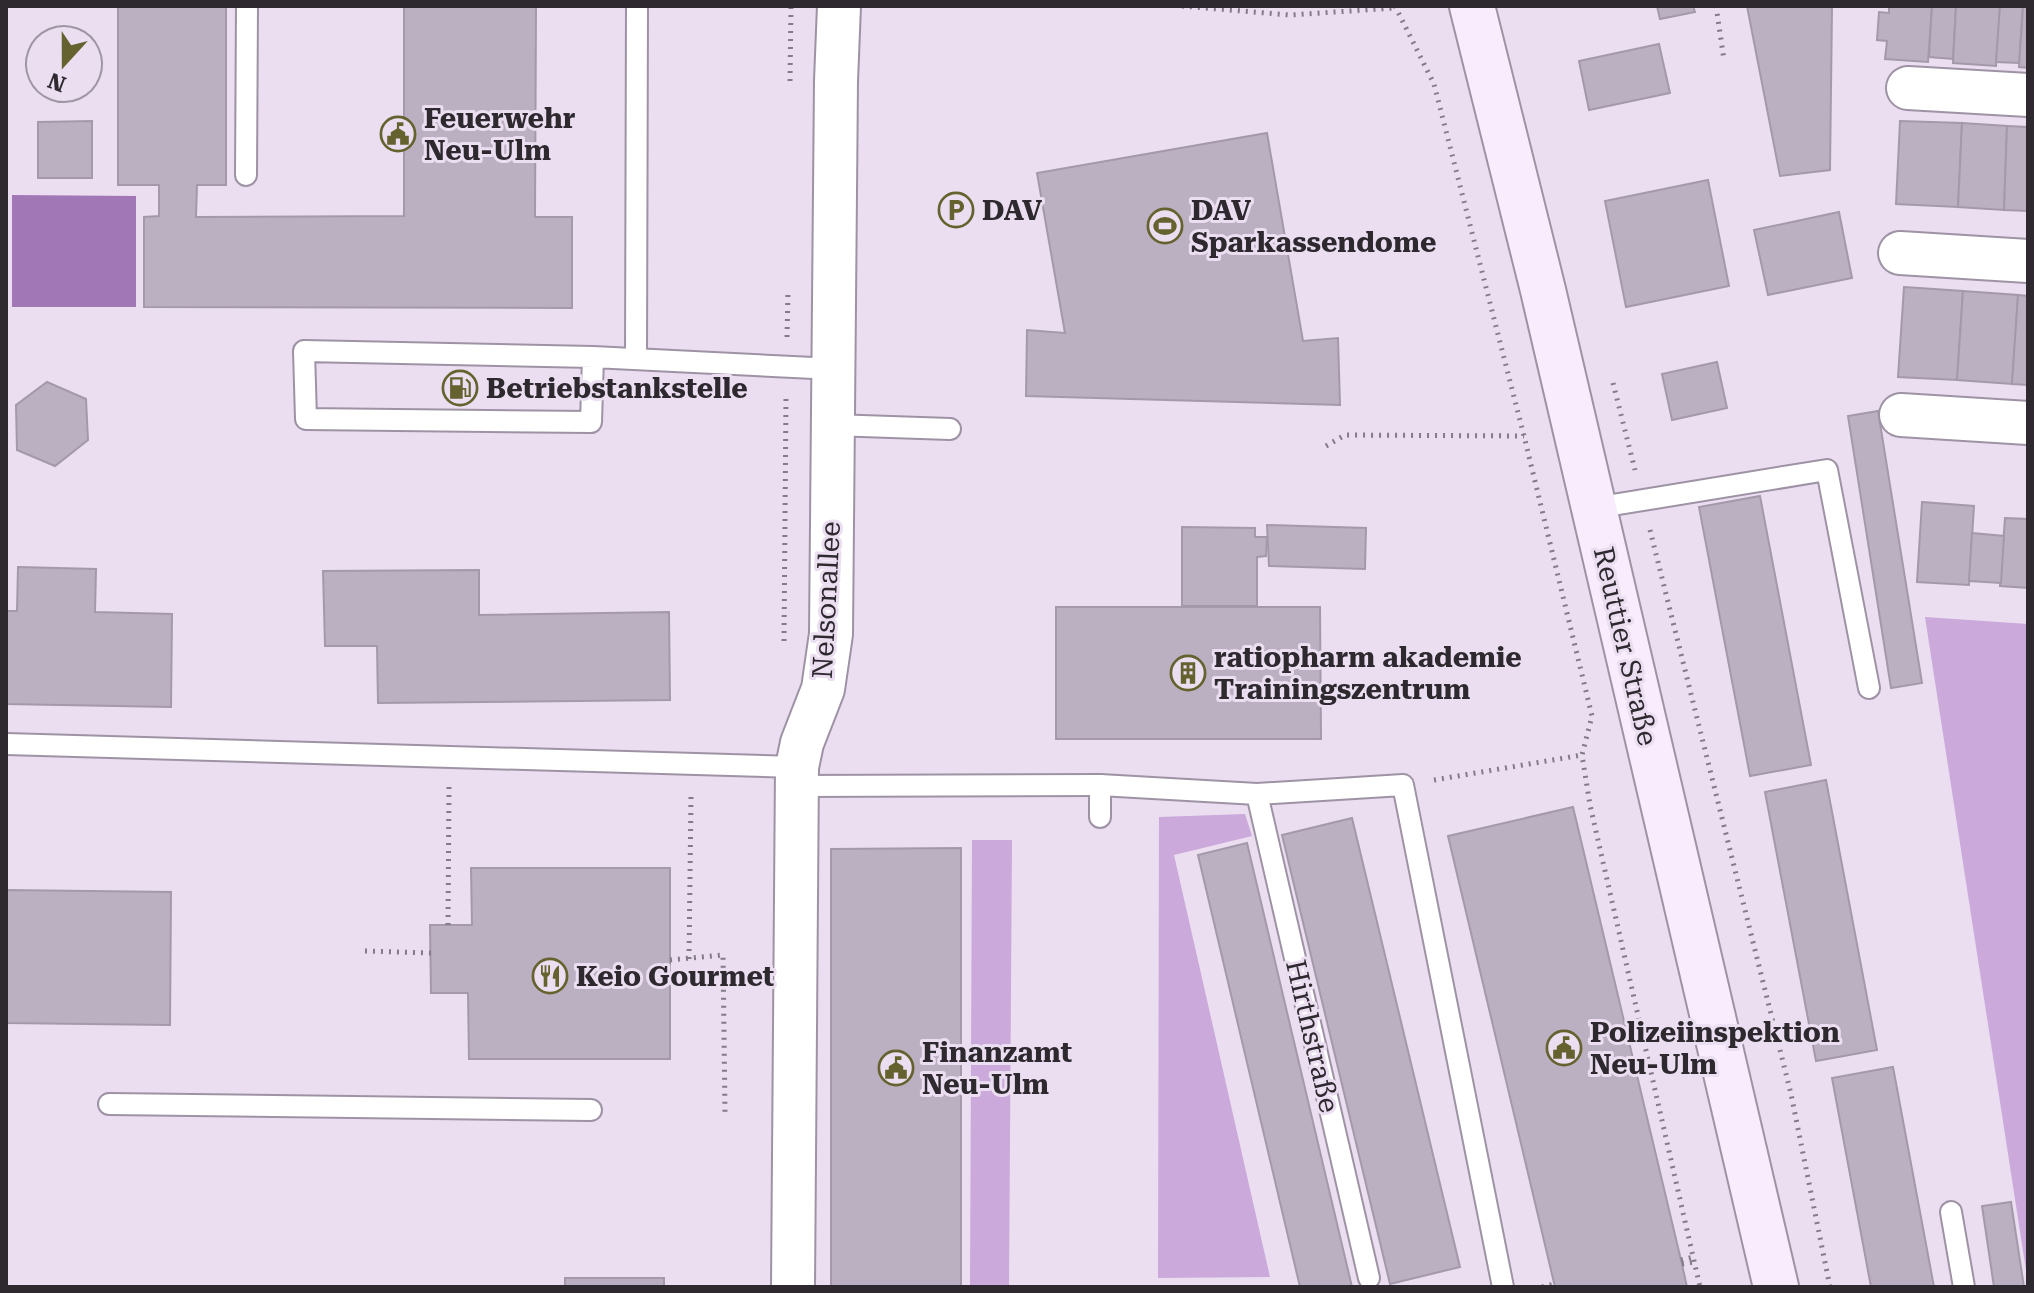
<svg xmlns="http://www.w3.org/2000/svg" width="2034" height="1293" font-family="'Roboto Serif',serif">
  <rect width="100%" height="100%" fill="#eadef0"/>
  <!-- green -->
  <g fill="#cba9db">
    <polygon points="1925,617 2028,624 2028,1283"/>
    <polygon points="1245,814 1252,836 1174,855 1270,1277 1158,1278 1159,817"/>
    <polygon points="972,840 1012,840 1009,1287 970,1287"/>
  </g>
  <!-- water -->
  <polygon fill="#a277b6" points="12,195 136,196 136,307 12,307"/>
  <!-- building -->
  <g fill="#bbb0c1" stroke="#a499aa" stroke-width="2">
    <polygon points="118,6 226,6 226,185 197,185 196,217 404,216 404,6 536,6 535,217 572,217 572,308 144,307 144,217 159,216 159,185 118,185"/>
    <polygon points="1657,6 1693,6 1695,12 1660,19"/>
    <polygon points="1747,6 1832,6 1830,170 1780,176"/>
    <polygon points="1889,6 1932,6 1928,62 1885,59 1887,41 1877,40 1879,12 1889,13"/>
    <polygon points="1932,6 1956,6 1953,59 1929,57"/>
    <polygon points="1956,6 2000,6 1996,66 1953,63"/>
    <polygon points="2000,6 2023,7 2019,63 1996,62"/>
    <polygon points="2023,6 2028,6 2028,68 2019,67"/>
    <polygon points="1659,44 1670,93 1589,110 1579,61"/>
    <polygon points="92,121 92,178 38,178 38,122"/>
    <polygon points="1900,121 1962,123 1958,207 1896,204"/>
    <polygon points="1962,123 2007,126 2004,210 1958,207"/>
    <polygon points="2007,126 2028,127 2028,211 2004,210"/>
    <polygon points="1267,133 1303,341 1338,338 1340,405 1026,396 1027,330 1065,333 1037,173"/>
    <polygon points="1708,180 1729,286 1626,307 1605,201"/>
    <polygon points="1839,212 1852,278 1768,295 1754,230"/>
    <polygon points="1904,287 1963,291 1957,380 1898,377"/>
    <polygon points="1963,291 2018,295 2012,384 1957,380"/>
    <polygon points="2018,295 2028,296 2028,385 2012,384"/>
    <polygon points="1717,362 1727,408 1672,420 1662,374"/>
    <polygon points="47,382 86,399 88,440 55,466 17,450 16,405"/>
    <polygon points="1878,411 1922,683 1891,688 1848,416"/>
    <polygon points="1760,496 1811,765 1750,776 1699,507"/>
    <polygon points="1922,502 1974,506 1969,585 1917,582"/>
    <polygon points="2005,518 2028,519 2028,588 2000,586"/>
    <polygon points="1267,525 1366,528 1365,569 1269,566"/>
    <polygon points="1182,527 1255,528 1255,537 1267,537 1266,556 1257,557 1257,606 1182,606"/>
    <polygon points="1972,533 2004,536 2001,583 1969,581"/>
    <polygon points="18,567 96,569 95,612 172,614 171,707 6,704 6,611 17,611"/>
    <polygon points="479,570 479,615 669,612 670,700 378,703 377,646 325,646 323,571"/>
    <polygon points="1056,607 1320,607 1321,739 1056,739"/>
    <polygon points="1826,780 1877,1050 1816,1061 1765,792"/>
    <polygon points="1573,807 1681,1260 1687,1287 1555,1287 1448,836"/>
    <polygon points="1352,818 1460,1267 1390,1284 1282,835"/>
    <polygon points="1247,843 1352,1287 1300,1287 1198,855"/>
    <polygon points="961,848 961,1287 831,1287 831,849"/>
    <polygon points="471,868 670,868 670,1059 469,1059 468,993 431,993 430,925 472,925"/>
    <polygon points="6,890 171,892 170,1025 6,1023"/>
    <polygon points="1893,1067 1934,1287 1871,1287 1832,1078"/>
    <polygon points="2011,1202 2024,1287 1994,1287 1982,1206"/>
    <rect x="565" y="1278" width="99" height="9"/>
  </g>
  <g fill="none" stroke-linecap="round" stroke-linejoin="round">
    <!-- service casing -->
    <g stroke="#9e93a4" stroke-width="24">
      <g id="service">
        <polyline points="246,175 247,6"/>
        <polyline points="593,357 591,422 306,419 304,351 593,357 834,369"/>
        <polyline points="636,358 637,6"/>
        <polyline points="832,425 950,429"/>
        <polyline points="1594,508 1827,470 1869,688"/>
        <polyline points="6,744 797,767"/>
        <polyline points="798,786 1100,785"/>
        <polyline points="1257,794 1369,1278"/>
        <polyline points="1100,817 1100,785 1257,794 1403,785 1503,1287"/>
        <polyline points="109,1104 591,1110"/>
        <polyline points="1951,1212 1964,1287"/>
      </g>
    </g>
    <!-- minor casing -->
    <g stroke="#9e93a4" stroke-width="46">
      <g id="minor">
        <polyline points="1908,88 2028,95"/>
        <polyline points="1900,253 2028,261"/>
        <polyline points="1901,415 2028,423"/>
        <polyline points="793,1287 797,767 802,743 823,689 831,634 836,81 839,6"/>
      </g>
    </g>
    <!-- secondary casing -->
    <g stroke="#9e93a4" stroke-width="48">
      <polyline id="secondary" points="1472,6 1543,290 1776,1287"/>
    </g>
    <!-- path -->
    <g stroke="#837b87" stroke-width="5" stroke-dasharray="2 6" stroke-linecap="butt">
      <polyline points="1182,6 1290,15 1395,8"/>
      <polyline points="1395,6 1434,84 1524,436 1592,716 1582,755 1590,805 1700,1287"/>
      <polyline points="1716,6 1724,60"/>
      <polyline points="790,81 791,6"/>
      <polyline points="787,337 788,291"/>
      <polyline points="1613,383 1635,470"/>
      <polyline points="1326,446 1345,435 1524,436"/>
      <polyline points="1650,530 1791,1094 1830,1287"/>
      <polyline points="784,641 786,395"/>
      <polyline points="1434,780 1582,755"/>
      <polyline points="448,925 449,786"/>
      <polyline points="365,951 431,953"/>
      <polyline points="689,959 691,796"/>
      <polyline points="670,960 723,955 725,1112"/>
      <polyline points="1681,1260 1693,1257"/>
      <polyline points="1682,1264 1694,1262"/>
      <polyline points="1542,1287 1554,1284"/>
    </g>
    <!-- service -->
    <use href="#service" stroke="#fff" stroke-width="20"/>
    <!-- minor -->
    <use href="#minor" stroke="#fff" stroke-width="42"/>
    <!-- secondary -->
    <use href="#secondary" stroke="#f8ecfd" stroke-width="44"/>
  </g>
  <!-- icons -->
  <defs>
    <g id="civic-ring" transform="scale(1.8)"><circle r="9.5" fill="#eadef0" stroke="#66622f" stroke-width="1.5"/><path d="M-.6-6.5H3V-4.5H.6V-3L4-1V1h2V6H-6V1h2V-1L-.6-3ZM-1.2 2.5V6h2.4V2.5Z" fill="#66622f"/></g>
    <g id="parking-ring" transform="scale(1.8)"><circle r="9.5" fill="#eadef0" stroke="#66622f" stroke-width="1.5"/><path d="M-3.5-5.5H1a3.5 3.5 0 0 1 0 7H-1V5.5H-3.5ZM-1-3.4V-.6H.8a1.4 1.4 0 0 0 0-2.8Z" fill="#66622f"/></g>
    <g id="stadium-ring" transform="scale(1.8)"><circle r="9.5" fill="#eadef0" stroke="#66622f" stroke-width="1.5"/><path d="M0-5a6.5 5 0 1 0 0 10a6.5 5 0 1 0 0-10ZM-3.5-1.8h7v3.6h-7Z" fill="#66622f"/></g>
    <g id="fuel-ring" transform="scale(1.8)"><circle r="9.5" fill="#eadef0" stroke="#66622f" stroke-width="1.5"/><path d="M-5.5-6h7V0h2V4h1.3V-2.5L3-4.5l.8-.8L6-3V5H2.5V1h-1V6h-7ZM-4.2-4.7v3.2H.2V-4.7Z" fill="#66622f"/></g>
    <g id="building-ring" transform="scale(1.8)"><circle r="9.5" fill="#eadef0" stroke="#66622f" stroke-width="1.5"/><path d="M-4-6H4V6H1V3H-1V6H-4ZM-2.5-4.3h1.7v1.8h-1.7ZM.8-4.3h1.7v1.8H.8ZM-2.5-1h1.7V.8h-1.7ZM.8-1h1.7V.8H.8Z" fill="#66622f"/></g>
    <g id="restaurant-ring" transform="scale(1.8)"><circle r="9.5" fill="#eadef0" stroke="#66622f" stroke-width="1.5"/><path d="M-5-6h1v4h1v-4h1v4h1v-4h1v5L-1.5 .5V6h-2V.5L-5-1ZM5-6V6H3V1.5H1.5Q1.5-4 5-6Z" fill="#66622f"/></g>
  </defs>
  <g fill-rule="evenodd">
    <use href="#civic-ring" x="398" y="134"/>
    <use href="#parking-ring" x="956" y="210"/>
    <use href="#stadium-ring" x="1165" y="226"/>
    <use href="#fuel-ring" x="460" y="388"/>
    <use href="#building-ring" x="1188" y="673"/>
    <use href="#restaurant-ring" x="550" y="976"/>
    <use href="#civic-ring" x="1564" y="1048"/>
    <use href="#civic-ring" x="896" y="1068"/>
  </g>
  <g text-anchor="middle" stroke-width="6" stroke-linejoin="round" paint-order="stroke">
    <!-- poi labels -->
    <g font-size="28" font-weight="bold" fill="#2d292f" stroke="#eadef0" text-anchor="start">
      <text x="424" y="128">Feuerwehr<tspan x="424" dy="32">Neu-Ulm</tspan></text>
      <text x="982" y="220">DAV</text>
      <text x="1191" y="220">DAV<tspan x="1191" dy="32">Sparkassendome</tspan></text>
      <text x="486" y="398">Betriebstankstelle</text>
      <text x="1214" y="667">ratiopharm akademie<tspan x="1214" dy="32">Trainingszentrum</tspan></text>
      <text x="576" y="986">Keio Gourmet</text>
      <text x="1590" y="1042">Polizeiinspektion<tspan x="1590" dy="32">Neu-Ulm</tspan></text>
      <text x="922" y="1062">Finanzamt<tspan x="922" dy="32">Neu-Ulm</tspan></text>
    </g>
    <!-- street labels -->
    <g font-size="28" fill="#2d292f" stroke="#eadef0">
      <text transform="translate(826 600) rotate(-87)" y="10">Nelsonallee</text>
      <text transform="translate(1626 646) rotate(77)" y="10">Reuttier Straße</text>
      <text transform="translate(1313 1036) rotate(77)" y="10">Hirthstraße</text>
    </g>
  </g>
  <!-- border -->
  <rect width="2034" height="1293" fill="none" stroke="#2d292f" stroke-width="16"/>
  <!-- north arrow -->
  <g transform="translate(64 64) rotate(201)"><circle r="38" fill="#eadef0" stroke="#9e96a3" stroke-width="2"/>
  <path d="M0-6L14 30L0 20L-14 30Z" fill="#66622f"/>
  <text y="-12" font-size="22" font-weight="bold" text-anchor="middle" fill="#2d292f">N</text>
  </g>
</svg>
